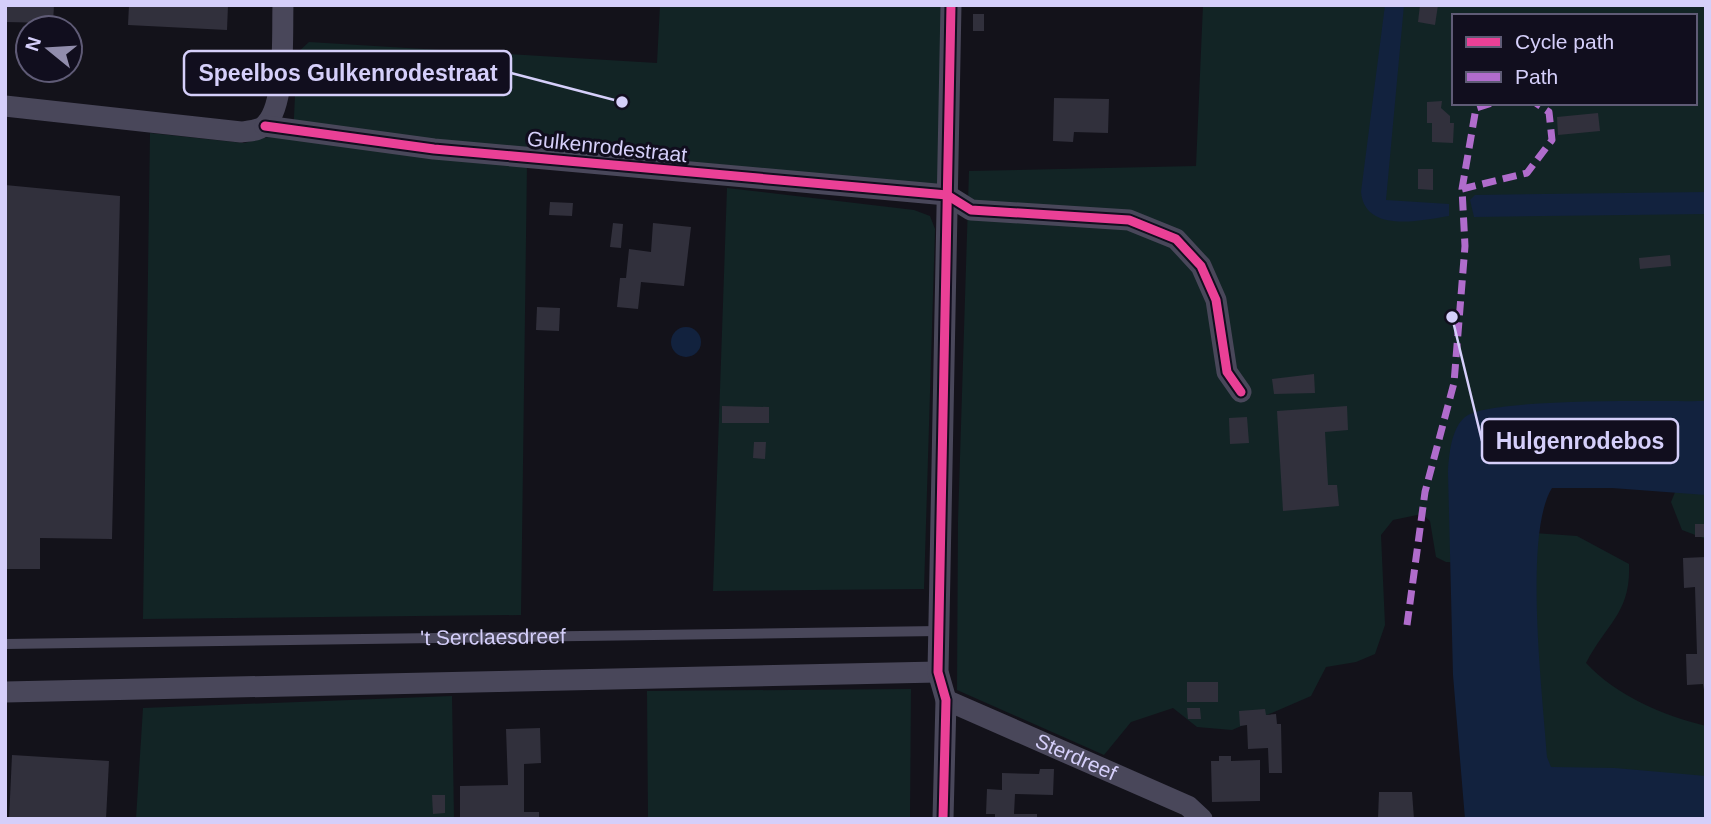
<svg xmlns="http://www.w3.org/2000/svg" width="1711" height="824" font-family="Arial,sans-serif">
  <rect width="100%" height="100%" fill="#13121a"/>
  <!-- green -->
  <g fill="#122425" fill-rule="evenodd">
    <polygon points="660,5 951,5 947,195 527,162 521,615 143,619 150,133 244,143 268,137 293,138 297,53 309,42 657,63"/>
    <path d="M1203,5H1706V427L1611,424L1468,563L1446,562L1436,557L1430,521L1422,514L1393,520L1381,535L1385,625L1375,654L1356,662L1326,667L1311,696L1232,730L1197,727L1173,708L1131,722L1104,755L957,690L958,521L969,171L1196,166ZM1454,16H1695V103H1454Z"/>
    <polygon points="727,188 914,210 930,216 935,229 924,589 713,591"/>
    <polygon points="1706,478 1706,539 1682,530 1671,502 1678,485"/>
    <path d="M1534,533L1577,536L1629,564C1631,613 1607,623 1586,663C1617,696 1662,715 1706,726V800L1544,774L1520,603Z"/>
    <polygon points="911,689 910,819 648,819 647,691"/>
    <polygon points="452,696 454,819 136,819 143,708"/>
  </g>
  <!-- water -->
  <g fill="#12223e">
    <path d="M1385,5H1404L1386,200L1449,204V216C1419,221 1365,233 1361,192Z"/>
    <polygon points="1706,192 1706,214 1474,217 1470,200 1475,195"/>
    <circle cx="686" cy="342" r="15"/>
    <path d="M1706,401V495L1612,488H1552C1523,534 1543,698 1547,757L1551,767L1615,768L1706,776V819H1465L1453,675L1448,472C1449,455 1451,429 1465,417C1489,397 1666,402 1706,401Z"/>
  </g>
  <!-- building -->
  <g fill="#31303c">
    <polygon points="5,5 54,5 53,23 5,22"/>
    <polygon points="129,5 228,5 227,30 128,25"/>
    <polygon points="1420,5 1438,5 1435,25 1418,22"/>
    <rect x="973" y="14" width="11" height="17"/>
    <polygon points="1054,98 1109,99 1108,133 1074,132 1073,142 1053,141"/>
    <polygon points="1442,101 1441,108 1450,116 1450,123 1454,123 1453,143 1432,142 1432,123 1427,123 1427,102"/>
    <polygon points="1598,113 1600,131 1558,135 1557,117"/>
    <polygon points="1418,169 1433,169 1433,190 1418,189"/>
    <polygon points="5,185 120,196 112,539 40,538 40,569 5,569"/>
    <polygon points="550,202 573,203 572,216 549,215"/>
    <polygon points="613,223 623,224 621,248 610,247"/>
    <polygon points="653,223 691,227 684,286 641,282 638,309 617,307 620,278 626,278 629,249 651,252"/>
    <polygon points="1670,255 1671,266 1640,269 1639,258"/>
    <polygon points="537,307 560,308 559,331 536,330"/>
    <polygon points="1314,374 1315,393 1274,394 1272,379"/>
    <polygon points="722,406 769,407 769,423 722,423"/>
    <polygon points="1347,406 1348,430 1325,432 1328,485 1337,485 1339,506 1283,511 1277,411"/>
    <polygon points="1247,417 1249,443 1230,444 1229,418"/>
    <polygon points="754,442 766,442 765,459 753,458"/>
    <rect x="1695" y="524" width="11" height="13"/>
    <polygon points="1706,557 1706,690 1704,690 1703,684 1687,685 1686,654 1697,654 1695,587 1684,588 1683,558"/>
    <rect x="1187" y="682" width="31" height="20"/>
    <polygon points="1187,708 1200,708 1201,719 1188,719"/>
    <polygon points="1265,709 1266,715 1276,714 1277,724 1281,724 1282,773 1269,773 1268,748 1248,749 1247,725 1240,726 1239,711"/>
    <polygon points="540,728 541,763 524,764 524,812 539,812 539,819 460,819 460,786 508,785 506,729"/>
    <polygon points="12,755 109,761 106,819 9,819"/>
    <polygon points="1219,756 1231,756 1231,761 1260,760 1260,801 1212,802 1211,761 1219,761"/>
    <polygon points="1040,769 1054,769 1053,795 1015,794 1014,814 1037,814 1037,819 995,819 995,814 986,814 987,789 1002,790 1002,773 1039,774"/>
    <polygon points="1379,792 1412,792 1414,819 1378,819"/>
    <polygon points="432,795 445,795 445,813 433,814"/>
  </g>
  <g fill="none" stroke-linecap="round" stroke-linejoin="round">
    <!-- service -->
    <path stroke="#49475a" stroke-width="10" id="s1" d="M5,644L939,631"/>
    <!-- minor -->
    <g stroke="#49475a" stroke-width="21">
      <path d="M5,106L241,132C250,131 260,131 266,124C286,103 282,34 283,5"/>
      <polyline points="265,126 434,149 947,195 971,210 1129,220 1176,239 1201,266 1216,300 1227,372 1241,392"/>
      <polyline points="5,692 938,672"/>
      <path id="s2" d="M946,700L1188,806L1202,819"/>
      <polyline points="943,819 946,700 938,672 951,5"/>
    </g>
    <!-- quiet -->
    <g stroke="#b06ccc" stroke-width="7" stroke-dasharray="14 7" stroke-linecap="butt">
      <polyline points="1462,189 1527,173 1552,140 1549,112 1536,103"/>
      <polyline points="1407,625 1425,492 1454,383 1465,246 1462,189 1476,108 1492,103"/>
    </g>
    <!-- cycleway casing -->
    <g stroke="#110e1e" stroke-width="13">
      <g id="cycleway">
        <polyline points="265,126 434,149 947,195 971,210 1129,220 1176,239 1201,266 1216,300 1227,372 1241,392"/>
        <polyline points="943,819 946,700 938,672 951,5"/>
      </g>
    </g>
    <!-- cycleway -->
    <use href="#cycleway" stroke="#ea4096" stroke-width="9"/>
  </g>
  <g text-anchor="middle" stroke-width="6" stroke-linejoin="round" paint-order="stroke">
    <!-- street labels -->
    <g font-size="21" fill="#d5cffa" stroke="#110e1e">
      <text transform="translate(607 147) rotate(6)" y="7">Gulkenrodestraat</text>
      <text dy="7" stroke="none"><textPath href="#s1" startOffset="488">'t Serclaesdreef</textPath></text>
      <text dy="7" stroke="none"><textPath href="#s2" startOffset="142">Sterdreef</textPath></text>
    </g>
  </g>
  <!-- callouts -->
  <path fill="none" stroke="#d5cffa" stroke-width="2.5" d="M622 102L511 73M1452 317L1482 441"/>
  <g fill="#d5cffa" stroke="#110e1e" stroke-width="2.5">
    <circle cx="622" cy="102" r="7"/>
    <circle cx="1452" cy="317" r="7"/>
  </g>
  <g fill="#110e1e" stroke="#d5cffa" stroke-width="2.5">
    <rect x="184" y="51" width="327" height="44" rx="7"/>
    <rect x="1482" y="419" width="196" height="44" rx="7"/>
  </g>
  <g font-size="23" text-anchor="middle" font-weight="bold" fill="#d5cffa">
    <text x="348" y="81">Speelbos Gulkenrodestraat</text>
    <text x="1580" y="449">Hulgenrodebos</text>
  </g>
  <!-- border -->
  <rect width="1711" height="824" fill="none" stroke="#d5cffa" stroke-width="14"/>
  <!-- legend -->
  <rect x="1452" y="14" width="245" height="91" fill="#110e1e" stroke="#5f5b76" stroke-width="2"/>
  <rect x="1466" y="37" width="35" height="10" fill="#ea4096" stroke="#5f5b76" stroke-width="2"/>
  <text x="1515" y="49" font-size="21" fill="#d5cffa">Cycle path</text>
  <rect x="1466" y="72" width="35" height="10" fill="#b06ccc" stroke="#5f5b76" stroke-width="2"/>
  <text x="1515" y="84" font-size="21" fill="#d5cffa">Path</text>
  <!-- north arrow -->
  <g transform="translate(49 49) rotate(288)"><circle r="33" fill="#110e1e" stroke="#5f5b76" stroke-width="2"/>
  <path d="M0-5L12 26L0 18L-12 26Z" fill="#918dac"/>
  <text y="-10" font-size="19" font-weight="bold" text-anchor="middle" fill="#d5cffa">N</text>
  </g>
</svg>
